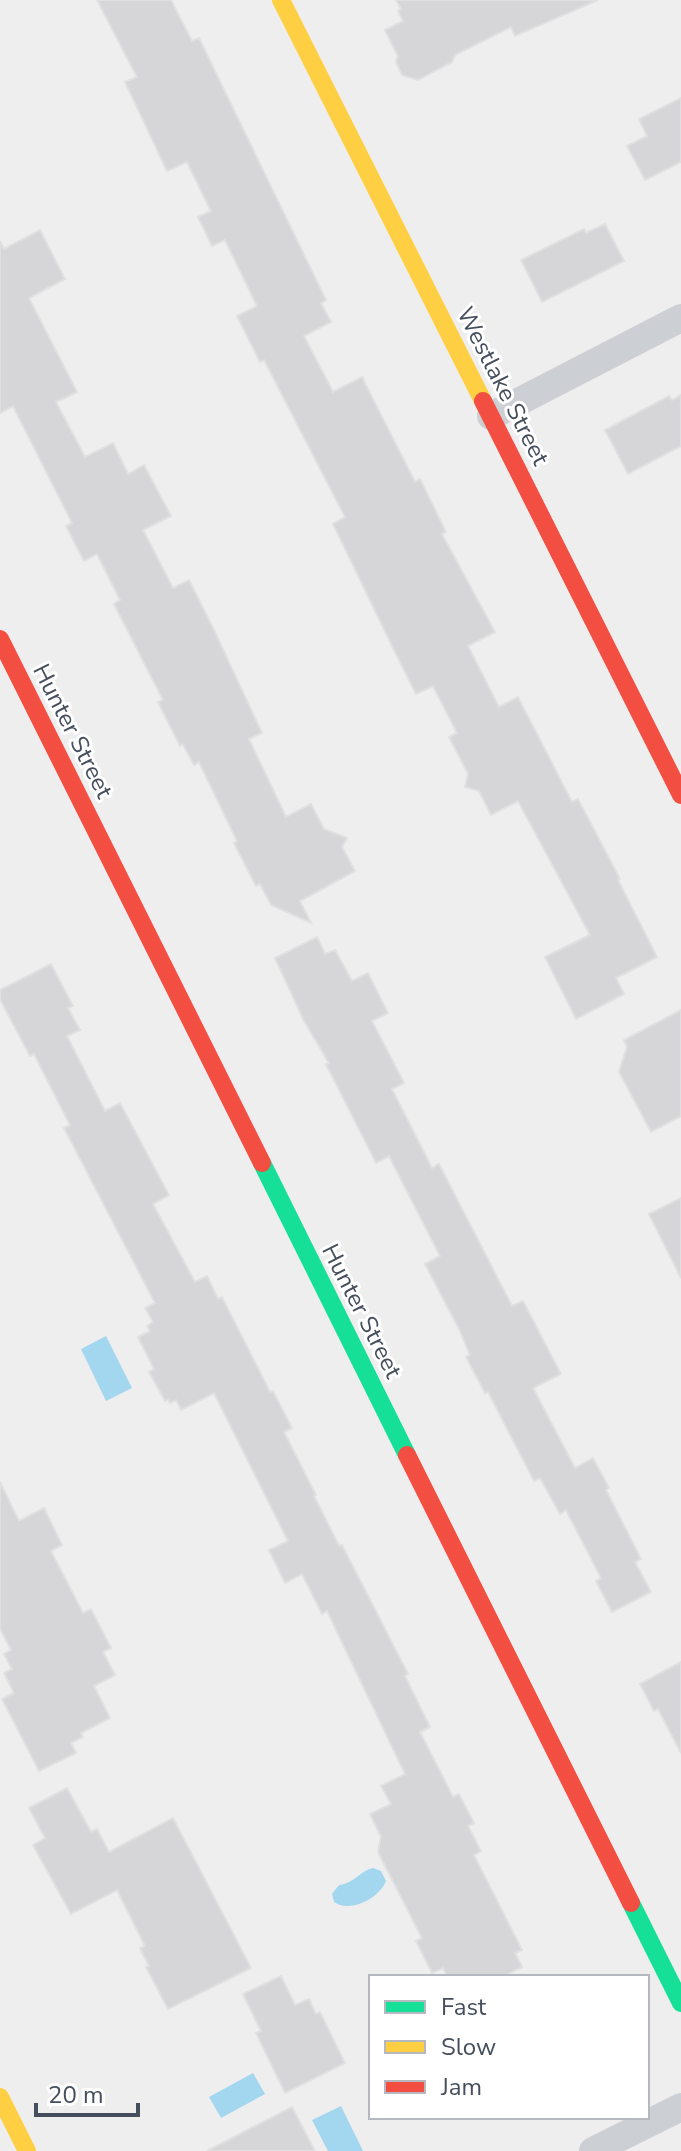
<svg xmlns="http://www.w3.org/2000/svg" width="681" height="2151" font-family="'Nunito Sans',sans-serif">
  <rect width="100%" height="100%" fill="#efeeee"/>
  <!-- water -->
  <g fill="#a3d6ef">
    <polygon points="106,1336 132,1388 106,1401 81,1349"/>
    <path d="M373,1868L381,1871L386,1881C379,1899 350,1913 334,1902L332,1894L339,1885C353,1884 360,1871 373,1868Z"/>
    <polygon points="253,2073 265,2094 221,2118 209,2097"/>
    <polygon points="341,2106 363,2151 328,2151 312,2120"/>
  </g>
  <!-- building -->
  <g fill="#d6d6d9" stroke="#e0e0e1" stroke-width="2">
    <polygon points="97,0 171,0 192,41 199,38 326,300 321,303 331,322 304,336 333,392 362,377 415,482 420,479 446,532 442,534 495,632 468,646 499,707 518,697 572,802 578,799 620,879 618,880 657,957 616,978 624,994 576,1019 545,957 590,935 518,801 491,815 479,791 465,787 468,774 449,737 457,733 433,686 416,694 394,650 333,524 345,517 264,360 260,362 237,316 257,306 225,240 212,246 198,217 211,211 187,162 167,171 125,82 137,77"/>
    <polygon points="396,0 598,0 515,36 511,27 455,55 452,62 418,80 402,75 396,62 398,56 385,30 403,21 398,11 401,9"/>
    <polygon points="681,98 681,162 645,180 627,146 647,136 639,119"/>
    <polygon points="605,224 624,261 542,302 521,260 584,229 586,233"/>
    <polygon points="40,230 65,279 29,298 77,392 56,402 85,457 113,443 128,474 144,465 171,516 143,530 173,588 189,580 213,628 262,733 249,739 286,817 311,804 324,829 347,838 342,847 355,871 300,901 311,923 271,905 260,884 256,886 234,843 237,841 199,762 194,765 183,744 180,746 158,702 163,700 114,604 120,600 97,554 84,561 66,526 72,523 13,406 0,413 0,241 4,249"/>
    <polygon points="681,395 681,446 628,474 605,430 669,396 672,400"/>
    <polygon points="317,937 325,954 335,950 352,981 368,973 388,1013 372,1021 404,1083 392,1089 432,1168 439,1164 512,1306 523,1301 561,1374 533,1388 575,1468 593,1458 609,1488 606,1490 641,1559 635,1562 651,1592 612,1612 596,1581 601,1578 566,1510 560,1514 540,1478 534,1481 488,1392 485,1393 466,1357 470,1355 460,1331 425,1264 440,1256 389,1156 376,1163 326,1064 329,1063 304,1021 275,958"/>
    <polygon points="51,964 73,1006 68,1008 80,1030 67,1036 105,1111 120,1103 169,1195 153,1204 195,1282 207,1276 218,1299 222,1297 270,1392 273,1391 292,1428 284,1432 316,1495 314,1496 339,1546 342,1545 408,1674 405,1676 430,1727 420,1732 453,1797 459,1794 474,1823 468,1826 481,1851 474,1855 522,1950 515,1953 522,1967 502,1977 447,1977 443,1968 432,1973 416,1941 422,1938 378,1852 381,1837 370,1814 391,1804 381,1786 405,1774 327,1611 322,1614 302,1574 285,1583 269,1550 288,1541 214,1393 181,1410 176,1400 170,1403 168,1399 165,1401 149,1372 154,1369 138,1337 150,1331 147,1326 153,1322 145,1308 155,1303 64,1128 70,1125 34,1054 30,1056 0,999 0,990"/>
    <polygon points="681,1010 681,1116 651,1132 619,1072 627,1047 624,1040"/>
    <polygon points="681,1198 681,1278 649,1214"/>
    <polygon points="0,1482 19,1521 44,1508 62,1545 51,1551 83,1613 91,1609 111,1648 103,1652 115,1675 94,1686 110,1718 81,1733 83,1737 71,1743 76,1753 39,1771 2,1699 14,1693 4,1673 12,1669 4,1654 11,1650 0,1628"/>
    <polygon points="681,1662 681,1753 658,1709 654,1711 640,1684"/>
    <polygon points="67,1788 91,1832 97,1829 109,1852 173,1818 251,1968 168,2009 146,1967 149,1966 140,1948 145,1946 117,1890 71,1914 33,1845 45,1838 29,1808"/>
    <polygon points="281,1976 295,2005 309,1999 316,2014 320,2012 345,2063 285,2093 256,2033 261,2031 243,1994"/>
    <polygon points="292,2107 315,2151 207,2151"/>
  </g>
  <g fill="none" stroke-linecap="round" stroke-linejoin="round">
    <!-- street -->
    <g stroke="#cccfd3" stroke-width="28">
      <polyline points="491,416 681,318"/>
      <polyline points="593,2151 681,2107"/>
    </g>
    <!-- fast -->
    <g stroke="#16e098" stroke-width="18">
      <polyline points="262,1163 407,1455"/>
      <polyline points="631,1903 681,2003"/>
    </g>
    <!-- slow -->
    <g stroke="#ffcf43" stroke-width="18">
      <polyline points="281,0 483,401"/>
      <polyline points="0,2097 27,2151"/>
    </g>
    <!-- jam -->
    <g stroke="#f24e42" stroke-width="18">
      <polyline points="483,401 681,795"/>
      <polyline points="0,639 262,1163"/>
      <polyline points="407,1455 631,1903"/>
    </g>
  </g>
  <g text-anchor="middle" stroke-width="6" stroke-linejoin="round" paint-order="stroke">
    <!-- street labels -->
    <g font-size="24" fill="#454e5c" stroke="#fff">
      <text transform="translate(503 386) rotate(63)" y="8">Westlake Street</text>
      <text transform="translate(73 731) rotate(63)" y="8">Hunter Street</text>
      <text transform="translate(362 1311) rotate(63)" y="8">Hunter Street</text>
    </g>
  </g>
  <!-- legend -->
  <rect x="369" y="1975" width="280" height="144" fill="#ffffff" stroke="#b5b8be" stroke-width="2"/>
  <rect x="385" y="2001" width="40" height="12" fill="#16e098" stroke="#b5b8be" stroke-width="2"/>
  <text x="441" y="2015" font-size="24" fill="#454e5c">Fast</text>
  <rect x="385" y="2041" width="40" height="12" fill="#ffcf43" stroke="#b5b8be" stroke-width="2"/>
  <text x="441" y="2055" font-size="24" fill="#454e5c">Slow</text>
  <rect x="385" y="2081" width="40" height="12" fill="#f24e42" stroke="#b5b8be" stroke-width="2"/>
  <text x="441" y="2095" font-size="24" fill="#454e5c">Jam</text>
  <!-- scale -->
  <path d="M36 2103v12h102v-12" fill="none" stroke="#454e5c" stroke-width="4"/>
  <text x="48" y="2103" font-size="24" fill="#454e5c" stroke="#ffffff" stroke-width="6" paint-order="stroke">20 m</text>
</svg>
